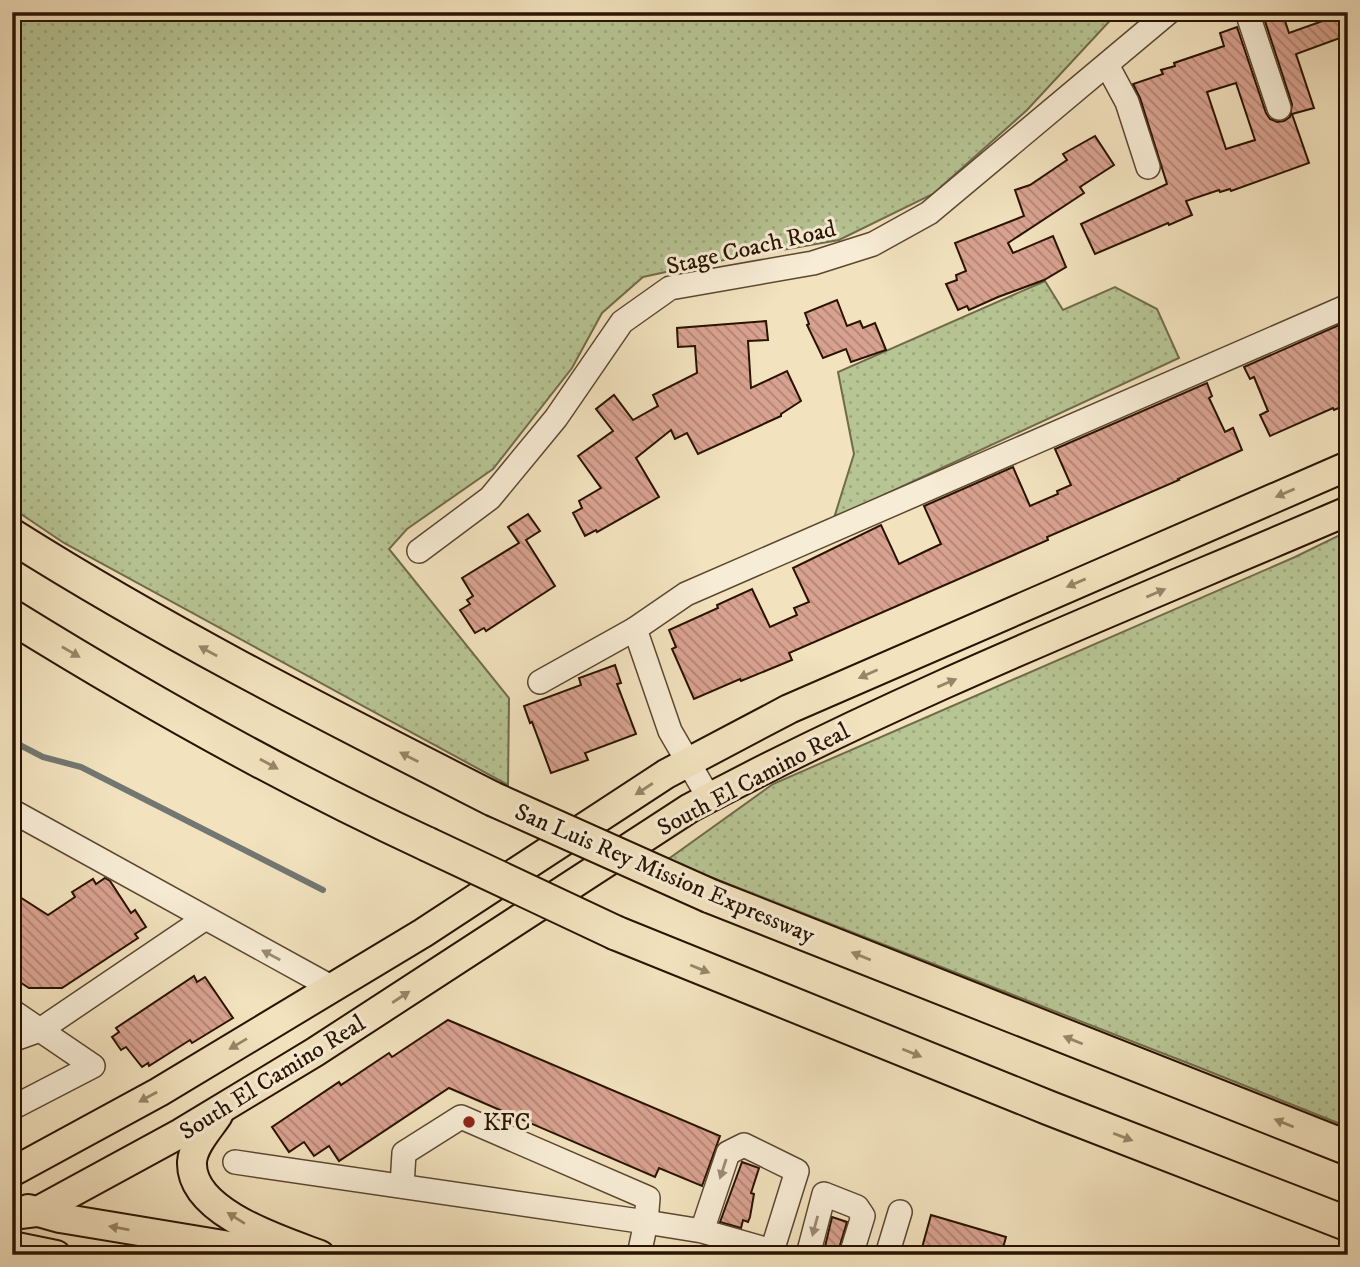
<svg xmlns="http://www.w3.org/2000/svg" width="1360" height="1267" font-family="'IM FELL DW Pica',serif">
  <defs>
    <pattern id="grass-dots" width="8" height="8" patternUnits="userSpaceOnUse" patternTransform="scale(1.75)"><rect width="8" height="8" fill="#b7c494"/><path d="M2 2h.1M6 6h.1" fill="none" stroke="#9ea87e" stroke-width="1.8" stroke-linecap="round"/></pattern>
    <pattern id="building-back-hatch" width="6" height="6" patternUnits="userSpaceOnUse" patternTransform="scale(1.75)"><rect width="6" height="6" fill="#d9a290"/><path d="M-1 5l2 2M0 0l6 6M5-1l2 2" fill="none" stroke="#b08373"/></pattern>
  </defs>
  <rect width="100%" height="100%" fill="#f2e2be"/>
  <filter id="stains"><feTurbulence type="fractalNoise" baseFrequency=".00286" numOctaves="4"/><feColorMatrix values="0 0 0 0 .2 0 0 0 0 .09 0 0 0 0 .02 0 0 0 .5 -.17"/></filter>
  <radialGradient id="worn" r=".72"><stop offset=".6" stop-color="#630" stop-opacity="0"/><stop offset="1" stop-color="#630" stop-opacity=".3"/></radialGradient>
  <!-- grass -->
  <g fill="url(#grass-dots)" stroke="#706c4a" stroke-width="2">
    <polygon points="12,12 1118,12 1027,110 933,194 839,240 707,263 643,277 602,313 572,368 493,469 407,529 389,549 509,698 508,785 64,543 12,508"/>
    <polygon points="1045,281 1063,310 1115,287 1157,309 1179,358 834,518 854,454 838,372"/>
    <polygon points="1348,531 1348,1127 1203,1069 667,860 773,784 1295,557"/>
  </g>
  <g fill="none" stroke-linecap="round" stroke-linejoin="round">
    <!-- stream -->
    <polyline stroke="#727771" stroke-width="6" points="12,741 43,757 81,767 323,890"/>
  </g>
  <!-- building -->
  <g fill="url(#building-back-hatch)" stroke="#2a1300" stroke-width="2" fill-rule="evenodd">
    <path d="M1262,12H1282L1289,33L1348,12V35L1296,54L1314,108L1292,114L1309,163L1231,191L1230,189L1220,192L1219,190L1186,201L1192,215L1169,225L1168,223L1095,254L1081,224L1167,184L1140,98L1133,84L1163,74L1161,70L1175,66L1174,63L1224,46L1220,33L1237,27L1266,113L1270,119L1277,122L1284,121L1290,117L1292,104ZM1236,83L1255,140L1226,149L1207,92Z"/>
    <polygon points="1095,136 1114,165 1080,187 1084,193 1008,243 1013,253 1053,236 1066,267 1044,280 998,297 969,310 967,306 958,310 946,284 957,280 956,275 966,271 955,243 1024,216 1015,190 1030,185 1067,160 1063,154"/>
    <polygon points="837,300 847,326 860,321 863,328 875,323 886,350 851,362 846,349 823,358 807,325 809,324 805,313"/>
    <polygon points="766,321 768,340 748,341 751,388 787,371 801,401 781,414 781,416 698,454 687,433 675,439 671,430 636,458 659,497 597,532 596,530 585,536 573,513 582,508 579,501 601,488 578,456 613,431 596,409 614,395 633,420 658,406 653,395 697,373 695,346 678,347 677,328"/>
    <polygon points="1339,325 1348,352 1348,404 1334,410 1333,408 1270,436 1260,415 1268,411 1254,377 1250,379 1244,367"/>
    <polygon points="1207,383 1212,396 1209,398 1225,432 1233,428 1242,450 1178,479 1179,480 1047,537 1048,540 789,653 792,660 741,681 740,679 694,699 672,649 676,647 669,630 718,608 717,605 752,589 770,627 797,615 794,608 809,602 793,568 881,525 899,564 926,551 941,544 924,506 1013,467 1030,506 1058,494 1057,491 1071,485 1055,449"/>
    <polygon points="528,514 540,531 526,540 555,586 486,631 484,628 475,633 460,610 470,604 467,600 473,596 462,578 519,543 508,527"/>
    <polygon points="615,665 621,683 617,684 636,734 585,753 588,760 551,773 532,722 530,723 524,706 581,685 579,678"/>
    <polygon points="105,878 110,881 131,913 135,910 146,927 135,934 138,938 62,988 29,988 12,977 12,892 48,915 75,897 72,892 93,879 96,884"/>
    <polygon points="194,976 197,982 205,977 233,1018 192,1043 190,1040 149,1066 148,1063 142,1067 126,1047 121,1050 112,1037 119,1032 116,1028"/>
    <polygon points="448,1020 720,1136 702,1186 659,1168 655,1177 449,1088 339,1161 329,1146 314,1156 304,1142 289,1152 272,1127 339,1082 341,1085 389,1053 392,1057"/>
    <polygon points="742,1162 759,1168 751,1193 754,1194 750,1217 748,1222 743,1220 741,1228 720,1222"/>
    <polygon points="931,1215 1006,1237 1001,1255 920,1255"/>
    <polygon points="832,1217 847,1222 837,1255 823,1255"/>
  </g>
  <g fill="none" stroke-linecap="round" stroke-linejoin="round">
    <!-- minor casing -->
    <g stroke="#5c4730" stroke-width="26">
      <g id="minor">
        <polyline points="1247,12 1279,108"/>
        <polyline points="1107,65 1127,102 1148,167"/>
        <polyline points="419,551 490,498 556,418 622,322 670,288 813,263 873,244 929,213 1169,12"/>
        <polyline points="540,682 635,629"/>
        <polyline points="709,798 670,731 635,629 686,594 1348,306"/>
        <polyline points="12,811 331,987"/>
        <polyline points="12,1011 40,1030 204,919"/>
        <polyline points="12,1040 40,1030 93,1066 12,1108"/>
        <polyline points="235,1162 646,1222 639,1255"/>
        <polyline points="402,1186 404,1153 461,1117 648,1198 646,1222 702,1231 772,1251 797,1171 744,1145 728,1153 702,1231"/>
        <polyline points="808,1255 824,1194 857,1207 863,1216 851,1255"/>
        <polyline points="887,1255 900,1212"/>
      </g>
    </g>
    <!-- major casing -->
    <g stroke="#2a1300" stroke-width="32">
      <g id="major">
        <path d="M218,1115C209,1129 193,1145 192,1162C190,1213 283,1241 320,1255"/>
        <polyline points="12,1172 159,1092 423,933 666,774 789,709 1348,466"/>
        <polyline points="28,1209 60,1218 284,1255"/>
        <path d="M12,1215L36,1212L181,1133L315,1052L690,808C902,694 1127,606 1348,511"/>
        <polyline points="12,1246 56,1255"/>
      </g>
    </g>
    <!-- highway casing -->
    <g stroke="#2a1300" stroke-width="37">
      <g id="highway">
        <path d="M12,536C167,634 330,716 493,799"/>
        <path d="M12,617C146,700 284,778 427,844"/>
        <polyline points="710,896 1348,1148"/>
        <polyline points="616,933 1049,1108 1348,1224"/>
      </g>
    </g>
    <!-- minor -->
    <use href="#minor" stroke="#f7ecd5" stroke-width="23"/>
    <!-- major -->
    <use href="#major" stroke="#f2e2be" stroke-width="28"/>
    <!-- highway -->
    <use href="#highway" stroke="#f2e2be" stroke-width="33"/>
    <!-- highway-bridge casing -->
    <g stroke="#2a1300" stroke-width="37" stroke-linecap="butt">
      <g id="highway-bridge">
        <polyline points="493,799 710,896"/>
        <polyline points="427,844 616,933"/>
      </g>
    </g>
    <!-- highway-bridge -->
    <use href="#highway-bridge" stroke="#f2e2be" stroke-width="33"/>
  </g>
  <!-- one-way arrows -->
  <defs><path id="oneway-solid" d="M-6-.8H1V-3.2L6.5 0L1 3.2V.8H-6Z" transform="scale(1.75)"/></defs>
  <g fill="#988568">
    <use href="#oneway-solid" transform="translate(1285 493) rotate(157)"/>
    <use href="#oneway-solid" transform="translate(1076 583) rotate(157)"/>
    <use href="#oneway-solid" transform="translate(1156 593) rotate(-23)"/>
    <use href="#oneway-solid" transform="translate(208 651) rotate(-151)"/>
    <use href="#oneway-solid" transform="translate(71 652) rotate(30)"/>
    <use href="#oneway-solid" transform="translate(868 674) rotate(156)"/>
    <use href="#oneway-solid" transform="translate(947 683) rotate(-23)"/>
    <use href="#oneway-solid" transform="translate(409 757) rotate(-153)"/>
    <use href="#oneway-solid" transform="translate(269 764) rotate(29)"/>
    <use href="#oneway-solid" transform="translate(644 789) rotate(147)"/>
    <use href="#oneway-solid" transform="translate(861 956) rotate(-158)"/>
    <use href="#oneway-solid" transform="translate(700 969) rotate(22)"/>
    <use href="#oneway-solid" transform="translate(401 997) rotate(-33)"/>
    <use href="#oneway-solid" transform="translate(1073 1040) rotate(-158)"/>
    <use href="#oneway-solid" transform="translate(238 1044) rotate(149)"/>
    <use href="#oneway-solid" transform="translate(912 1053) rotate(22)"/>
    <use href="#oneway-solid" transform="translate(148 1097) rotate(151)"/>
    <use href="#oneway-solid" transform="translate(1284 1123) rotate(-158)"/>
    <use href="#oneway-solid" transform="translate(1123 1137) rotate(21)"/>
    <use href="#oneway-solid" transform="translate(236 1218) rotate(-148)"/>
    <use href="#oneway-solid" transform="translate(119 1228) rotate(-170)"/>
  </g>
  <g fill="#9b8a75">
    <use href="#oneway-solid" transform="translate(271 955) rotate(-152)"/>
    <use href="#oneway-solid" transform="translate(723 1169) rotate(108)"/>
    <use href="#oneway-solid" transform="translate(815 1226) rotate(105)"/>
  </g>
  <!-- markers -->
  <circle fill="#8f2418" stroke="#f7ecd5" stroke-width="2.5" cx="469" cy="1122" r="7"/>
  <g text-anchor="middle" stroke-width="6" stroke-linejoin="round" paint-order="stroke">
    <!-- street labels -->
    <g font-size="24" fill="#2a1300" stroke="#f7ecd5">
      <text transform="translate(751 247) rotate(-13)" y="8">Stage Coach Road</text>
      <text transform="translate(753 779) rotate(-28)" y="8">South El Camino Real</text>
      <text transform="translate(665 873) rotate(23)" y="8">San Luis Rey Mission Expressway</text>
      <text transform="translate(272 1077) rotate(-32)" y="8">South El Camino Real</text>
    </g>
    <!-- poi labels -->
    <g font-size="24" fill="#2a1300" stroke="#f7ecd5" text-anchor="start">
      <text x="483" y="1130">KFC</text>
    </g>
  </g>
  <!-- margin -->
  <rect width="1360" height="1267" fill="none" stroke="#f2e2be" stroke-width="42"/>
  <rect x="14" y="14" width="1332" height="1239" fill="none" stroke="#2a1300" stroke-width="3.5"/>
  <rect x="21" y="21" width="1318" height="1225" fill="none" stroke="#2a1300" stroke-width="2"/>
  <rect width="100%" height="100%" filter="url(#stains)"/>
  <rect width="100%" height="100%" fill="url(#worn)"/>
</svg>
